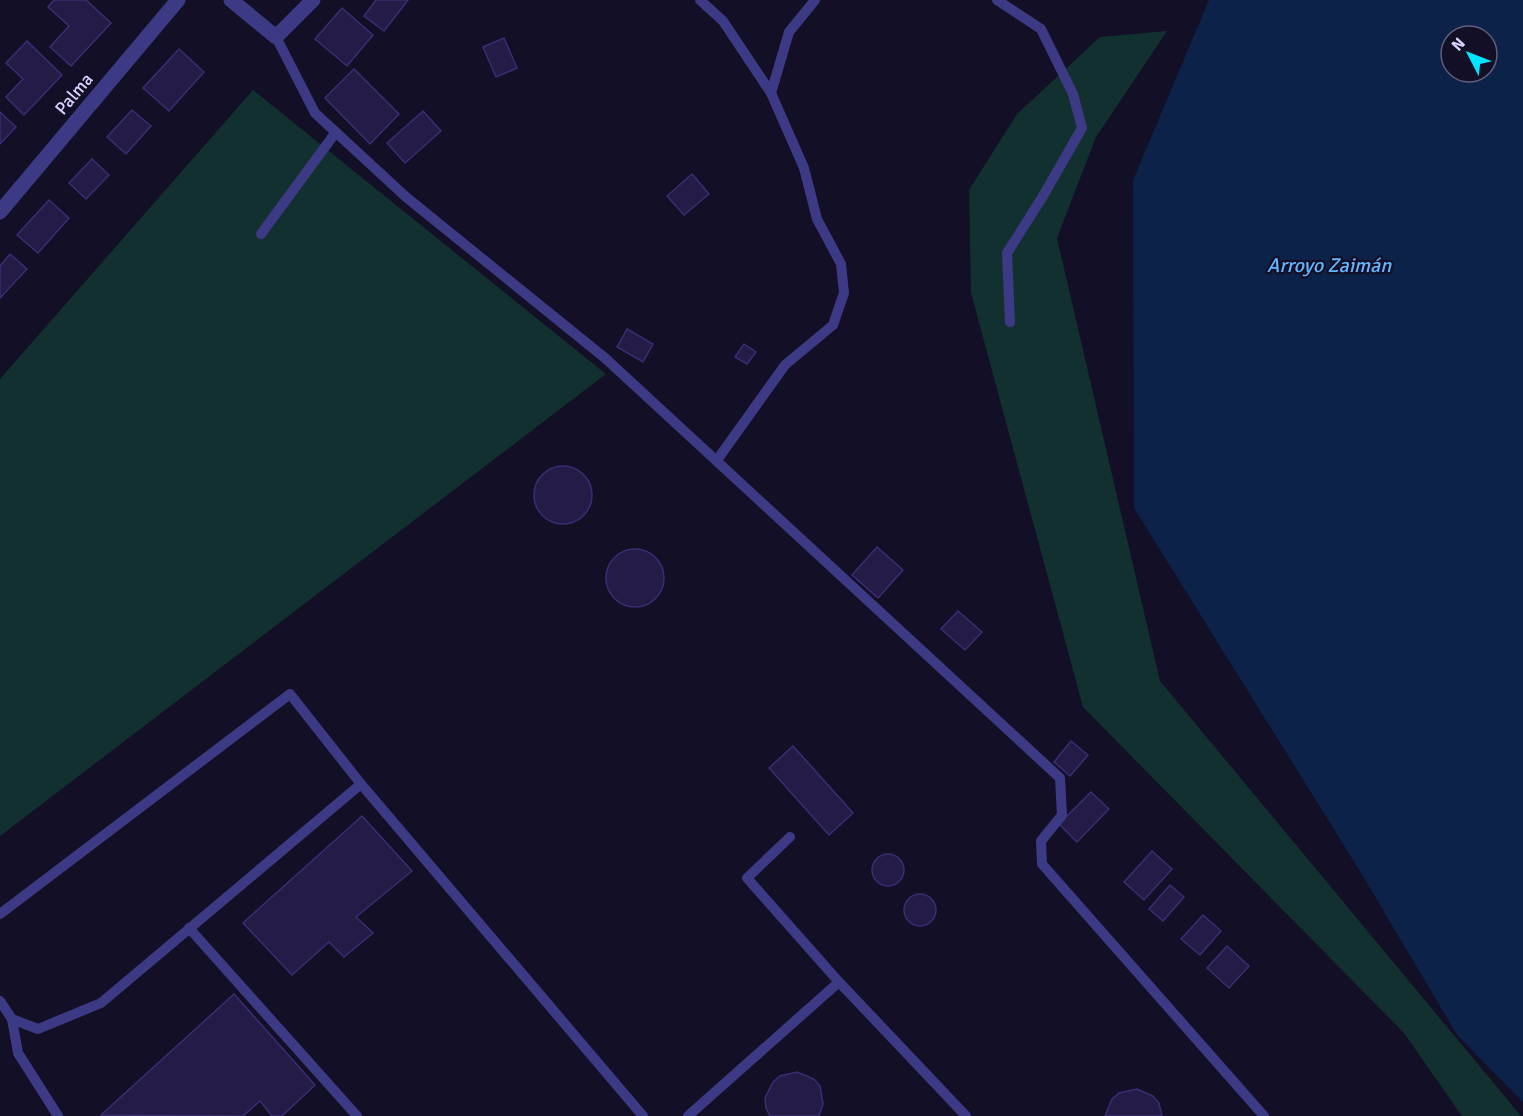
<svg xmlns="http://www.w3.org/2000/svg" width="1523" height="1116" font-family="Signika,sans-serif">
  <rect width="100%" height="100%" fill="#130f26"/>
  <!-- green -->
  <g fill="#12302f">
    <polygon points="1167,31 1096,137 1057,238 1160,681 1521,1116 1462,1116 1404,1033 1083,707 971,293 969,190 1017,114 1100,37"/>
    <polygon points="253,90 606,374 0,836 0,379"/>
  </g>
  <!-- water -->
  <path fill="#0c2248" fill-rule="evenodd" d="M1209,0H1523V1102L1457,1035L1363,876L1134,508L1133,180ZM1451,36H1487V72H1451Z"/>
  <!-- building -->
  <g fill="#241b47" stroke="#3b2d73" stroke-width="1.5">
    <polygon points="54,0 86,0 111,23 71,66 50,47 69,26 48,7"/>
    <polygon points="376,0 408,0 384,31 364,16"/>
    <polygon points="342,8 373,35 347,66 315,39"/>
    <polygon points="504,38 517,68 496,77 483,47"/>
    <polygon points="27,41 62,75 24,115 6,97 23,79 6,63"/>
    <polygon points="179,49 204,72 169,111 143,88"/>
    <polygon points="354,69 399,114 370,144 325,98"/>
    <polygon points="132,110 151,126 126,154 107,137"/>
    <polygon points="423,111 441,131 405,163 387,143"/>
    <polygon points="0,112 16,127 0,144"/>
    <polygon points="92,159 109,175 86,199 69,183"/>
    <polygon points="692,174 709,194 684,215 667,196"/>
    <polygon points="49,200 69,218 38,253 17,235"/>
    <polygon points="10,254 27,269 0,298 0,266"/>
    <polygon points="627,329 653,344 643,362 617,347"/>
    <polygon points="744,344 756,352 747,364 735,357"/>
    <circle cx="563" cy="495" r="29"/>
    <polygon points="877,547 903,570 878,598 852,575"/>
    <circle cx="635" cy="578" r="29"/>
    <polygon points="958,611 982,632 965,650 941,629"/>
    <polygon points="1071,741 1088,755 1070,776 1054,762"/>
    <polygon points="793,746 853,813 829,835 769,768"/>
    <polygon points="1091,792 1109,809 1077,842 1059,824"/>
    <polygon points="362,816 412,871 356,917 373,933 344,957 329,942 292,975 243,923"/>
    <polygon points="1152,851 1172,869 1144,900 1124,882"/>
    <circle cx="888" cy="870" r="16"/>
    <polygon points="1170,885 1184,897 1163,921 1149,909"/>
    <circle cx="920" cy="910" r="16"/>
    <polygon points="1203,915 1221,931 1200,955 1181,939"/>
    <polygon points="1227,946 1249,966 1229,988 1207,968"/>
    <polygon points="234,994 315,1085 282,1116 272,1116 260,1101 243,1116 101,1115"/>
    <polygon points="797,1072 814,1079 820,1086 823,1104 819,1116 770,1116 766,1108 765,1098 773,1082 780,1076"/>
    <polygon points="1137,1089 1153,1096 1159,1103 1162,1116 1105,1116 1112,1099 1119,1093"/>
  </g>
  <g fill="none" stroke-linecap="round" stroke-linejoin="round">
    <!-- service -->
    <g stroke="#3d3a85" stroke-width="10">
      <polyline points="700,0 723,21 771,93 804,168 817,219 841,264 844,293 833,325 785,365 717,460"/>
      <polyline points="997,0 1041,29 1073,94 1082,128 1043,196 1007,253 1010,322"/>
      <polyline points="276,37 315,113 406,197 605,358 1060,778 1062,815 1041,841 1042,864 1264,1116"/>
      <polyline points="771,93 789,32 815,0"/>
      <polyline points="261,234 336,132"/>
      <polyline points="361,784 643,1116"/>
      <polyline points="790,837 747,878 839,982 966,1116"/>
      <polyline points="0,914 290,694 361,784 101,1003 38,1029 12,1019 0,1001"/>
      <polyline points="189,928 357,1116"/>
      <polyline points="12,1019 18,1053 58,1116"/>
      <polyline points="688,1116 839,982"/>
    </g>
    <!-- minor -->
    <g stroke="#3d3a85" stroke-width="15">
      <polyline points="231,0 276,37 313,0"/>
      <polyline points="0,212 178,0"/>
    </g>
  </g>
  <g text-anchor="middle" stroke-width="4.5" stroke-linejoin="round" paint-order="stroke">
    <!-- street labels -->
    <g font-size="18" fill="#d9d4ff" stroke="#130f26">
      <text transform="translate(74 94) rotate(-50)" y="6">Palma</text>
    </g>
    <!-- water labels -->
    <g font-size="20" font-style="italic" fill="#62b6ff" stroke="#130f26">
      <text x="1329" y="272">Arroyo Zaimán</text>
    </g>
  </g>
  <!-- north arrow -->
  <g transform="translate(1469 54) rotate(312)"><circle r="28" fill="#130f26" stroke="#625e7d" stroke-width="1.5"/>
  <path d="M0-4.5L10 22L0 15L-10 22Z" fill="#00e5ff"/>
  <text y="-9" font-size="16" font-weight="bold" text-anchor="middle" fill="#d9d4ff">N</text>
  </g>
</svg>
